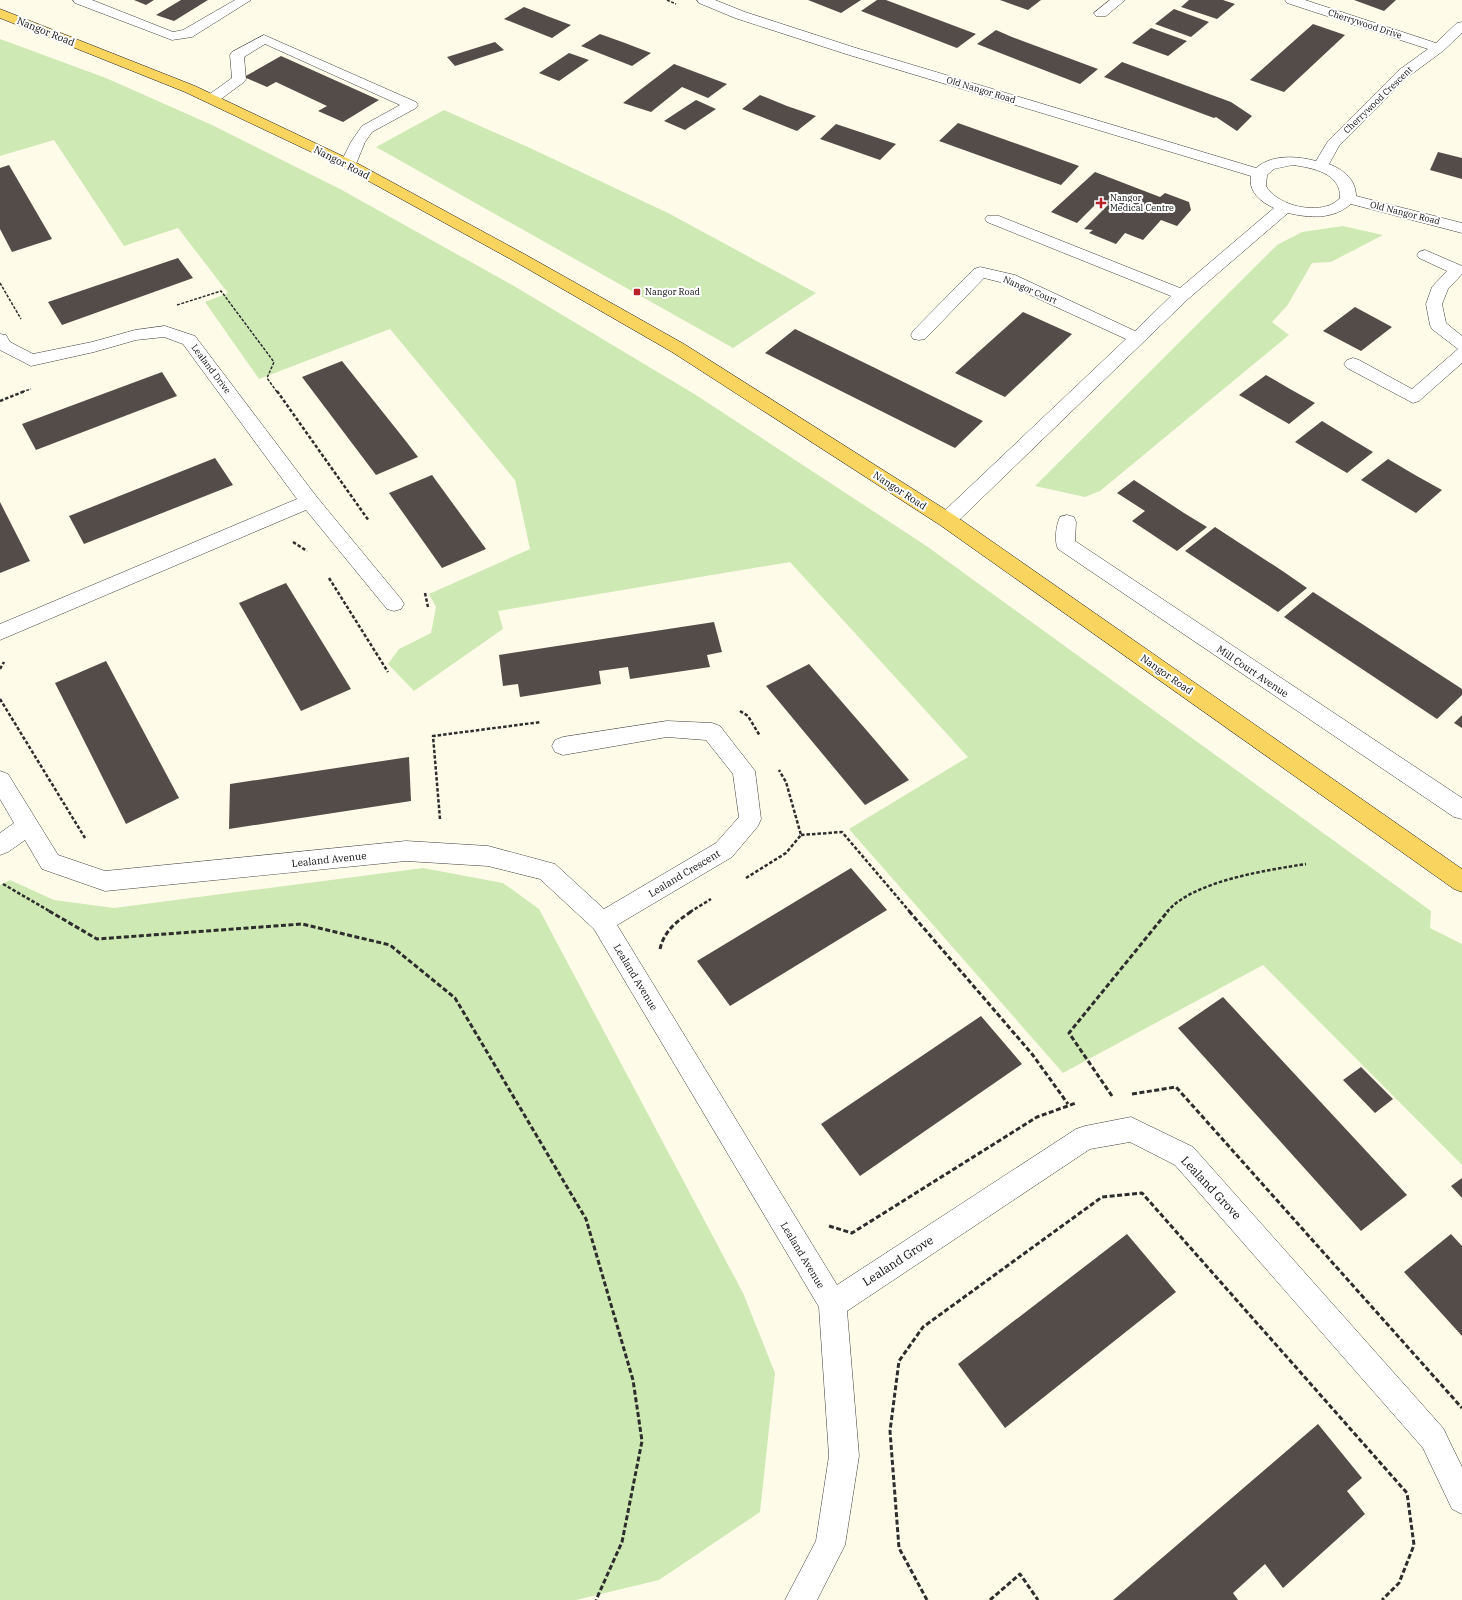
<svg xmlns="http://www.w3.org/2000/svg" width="1462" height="1600" font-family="'IBM Plex Serif',serif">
  <rect width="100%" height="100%" fill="#fffbe9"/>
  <!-- green -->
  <g fill="#cfe9b4">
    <polygon points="0,39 106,78 212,125 340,189 514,286 696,395 928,547 1431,911 1430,928 1462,944 1462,1165 1263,965 1063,1073 849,829 968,757 790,562 498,611 503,629 414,691 388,664 399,649 431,633 436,607 429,594 530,549 515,480 390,329 259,379 205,302 228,293 178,228 124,246 54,140 0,156"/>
    <polygon points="444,110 530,148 668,213 816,293 733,348 376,147"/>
    <polygon points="1343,226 1383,235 1331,262 1312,263 1287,306 1272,322 1289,335 1100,491 1085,497 1035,486 1277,245 1302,232"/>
    <polygon points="423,868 503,883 539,909 743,1293 775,1373 760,1512 659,1580 576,1600 0,1600 0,885 10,880 54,900 114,908"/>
  </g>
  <!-- building -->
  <g fill="#544c48">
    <polygon points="134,0 154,0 146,5"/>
    <polygon points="181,0 208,0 174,21 156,15"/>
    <polygon points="808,0 861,0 841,13"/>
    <polygon points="877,0 886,0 976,34 957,48 861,11"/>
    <polygon points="1000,0 1041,0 1028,10"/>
    <polygon points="1189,0 1223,0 1235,4 1217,19 1181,7"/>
    <polygon points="1354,0 1396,0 1384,11"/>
    <polygon points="524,7 547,16 571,25 552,38 504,19"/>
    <polygon points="1174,9 1209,22 1191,37 1155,24"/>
    <polygon points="1313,24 1345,35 1284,92 1250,80"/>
    <polygon points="1151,28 1187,41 1168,56 1132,43"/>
    <polygon points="996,30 1012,37 1098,69 1080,84 977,44"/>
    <polygon points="600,34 625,43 651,53 632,66 581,46"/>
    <polygon points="495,42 504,50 455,66 447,57"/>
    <polygon points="569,53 589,60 559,81 539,73"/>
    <polygon points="281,56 379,100 343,122 318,111 327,106 276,82 267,87 244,77"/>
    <polygon points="1122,62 1231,102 1252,116 1237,131 1216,117 1214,118 1104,77"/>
    <polygon points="674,64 727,84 708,98 682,87 651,112 623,103"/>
    <polygon points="760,95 787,106 816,116 797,131 742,109"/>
    <polygon points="696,100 716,109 685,130 664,121"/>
    <polygon points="958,123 1054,157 1079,166 1061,185 939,141"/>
    <polygon points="836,124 896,144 880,160 820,139"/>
    <polygon points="1438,152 1462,158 1462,179 1430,170"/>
    <polygon points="9,165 52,239 12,252 0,229 0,168"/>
    <polygon points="1095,172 1160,197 1165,193 1189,202 1191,210 1177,226 1161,220 1143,240 1125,233 1116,244 1089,233 1093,230 1084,229 1107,206 1098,202 1077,223 1051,212"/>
    <polygon points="178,258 193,278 62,325 48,302"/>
    <polygon points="1355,307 1392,327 1361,351 1323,331"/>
    <polygon points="1023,312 1072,334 1005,397 955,373"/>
    <polygon points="795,329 871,366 983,421 955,448 765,353"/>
    <polygon points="342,361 405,440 418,457 376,475 302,377"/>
    <polygon points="162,372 177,396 36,450 22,424"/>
    <polygon points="1266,375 1290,389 1315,403 1289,424 1239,395"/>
    <polygon points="1322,421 1348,437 1373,452 1347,473 1295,442"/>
    <polygon points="215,458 233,485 84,544 69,516"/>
    <polygon points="1388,459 1415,475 1442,490 1416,513 1361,480"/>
    <polygon points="432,475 486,549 442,568 389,493"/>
    <polygon points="1134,480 1184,513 1207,527 1177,551 1132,521 1145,511 1117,493"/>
    <polygon points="0,502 30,561 0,573"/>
    <polygon points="1215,527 1284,572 1307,588 1278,612 1185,551"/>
    <polygon points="286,583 351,689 301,711 239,603"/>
    <polygon points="1313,592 1462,689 1462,695 1437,719 1284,617"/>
    <polygon points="714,622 722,652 707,655 710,667 630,679 628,667 599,671 601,684 520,697 518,684 503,686 499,655"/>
    <polygon points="106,661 179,798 126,824 55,683"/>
    <polygon points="809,664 868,732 909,780 865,805 766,686"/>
    <polygon points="1462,715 1462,728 1454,723"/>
    <polygon points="409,757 411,801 229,829 230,784"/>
    <polygon points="851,868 887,910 730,1006 697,961"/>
    <polygon points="1223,997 1407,1195 1361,1231 1178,1028"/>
    <polygon points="981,1016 1022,1064 860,1176 821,1124"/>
    <polygon points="1361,1067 1393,1099 1375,1113 1343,1080"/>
    <polygon points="1462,1178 1462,1198 1451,1186"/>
    <polygon points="1127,1234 1176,1292 1005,1428 958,1364"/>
    <polygon points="1451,1234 1462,1246 1462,1336 1404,1272"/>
    <polygon points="1318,1424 1362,1478 1347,1491 1365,1514 1283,1588 1265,1564 1233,1593 1238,1600 1113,1600"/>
  </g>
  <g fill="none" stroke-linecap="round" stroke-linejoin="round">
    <!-- minor casing -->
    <g stroke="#3e3e3e" stroke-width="1">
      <g id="minor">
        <polygon points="73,0 92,0 173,32 183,30 235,0 251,0 192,37 172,40 75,3"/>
        <path d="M697,0H715L745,12L856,48L1256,168C1272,154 1297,156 1316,161L1328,141L1399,70L1428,49L1287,3L1285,0H1305L1436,43L1457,23L1462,22V33L1443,51L1409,76L1339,146L1329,164C1344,170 1356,180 1356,196L1462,223V233L1351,204C1332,220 1310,218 1288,213L1188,299L954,525L947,527L940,525L938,520L940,515L1126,339L1004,283L984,278L925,339L919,340L913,339L911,335L913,331L974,269L980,267L1015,275L1135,331L1171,296L987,222L985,219L987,216H999L1180,288L1274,208C1261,202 1248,192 1251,176L846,54L735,18L699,3ZM1293,165C1313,168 1341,173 1340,198C1337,201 1332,205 1327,206C1308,212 1276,204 1266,186L1267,175L1274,169Z"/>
        <polygon points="1110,0 1125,0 1106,16 1096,16 1094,13"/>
        <polygon points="264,35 416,102 418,105 416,108 372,132 365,142 356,164 353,167 343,167 340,164 351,142 362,126 400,105 265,44 244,57 246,79 244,82 217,102 207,102 205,99 207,96 232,78 230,55 232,52"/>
        <polygon points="1425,250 1462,266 1462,274 1448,289 1442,304 1446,323 1462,336 1462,363 1419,401 1413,403 1347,368 1344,364 1347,360 1353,358 1359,360 1412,389 1458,349 1432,329 1430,325 1426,304 1432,287 1447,271 1419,258 1417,255 1419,252"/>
        <polygon points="165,326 195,336 316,496 401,599 404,604 401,609 394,611 387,609 306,510 0,640 0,624 297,499 183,344 164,337 136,340 94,352 31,366 0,350 0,334 6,335 10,342 33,354 92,342 135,330"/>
        <path d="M1067,515L1074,517L1076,522L1075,541L1462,798V819L1454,817L1058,549C1054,541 1056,525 1060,517Z"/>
        <polygon points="667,721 712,723 720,726 755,771 761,819 758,826 732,857 617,925 837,1285 1076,1129 1085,1126 1131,1117 1193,1147 1443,1428 1462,1467 1462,1514 1452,1509 1423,1448 1175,1165 1130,1142 1090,1149 847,1311 859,1456 845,1545 817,1600 785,1600 816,1541 829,1456 819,1307 594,929 540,879 488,866 406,861 105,891 42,869 25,840 8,852 0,855 0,833 14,823 0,799 0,771 8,774 58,855 105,871 406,841 488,846 555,864 604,909 716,843 739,817 733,774 706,740 667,737 563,755 555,752 552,746 555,740 563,737"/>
      </g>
    </g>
    <!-- major casing -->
    <g stroke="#1c1c1c" stroke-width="1">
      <polygon id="major" points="0,9 195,86 353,161 526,255 684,344 954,515 1462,869 1462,892 1454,889 940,525 672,352 514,261 343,167 185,92 0,18"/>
    </g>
    <!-- path-far2 -->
    <g stroke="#2d2d2d" stroke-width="1.5" stroke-dasharray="3 1.5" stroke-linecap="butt">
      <polyline points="667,0 676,4"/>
      <polyline points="0,283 21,319"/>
      <polyline points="177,305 221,291 274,362 267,378 277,392"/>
      <polyline points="22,392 31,389"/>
    </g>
    <!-- path-far1 -->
    <g stroke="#2d2d2d" stroke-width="2.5" stroke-dasharray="3.5 2" stroke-linecap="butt">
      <polyline points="277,391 369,521"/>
      <polyline points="0,401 25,391"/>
      <polyline points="293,542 307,551"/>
      <polyline points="329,578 388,672"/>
      <polyline points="425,593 428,607"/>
      <polyline points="0,669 4,662"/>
      <polyline points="0,699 85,838"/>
      <polyline points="740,711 748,716 760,736"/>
      <polyline points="440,819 433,736 541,722"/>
      <polyline points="801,835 842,832 910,912"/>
      <polyline points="746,878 786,853 801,835 786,782 779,770"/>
      <polyline points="3,884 51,912"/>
      <polyline points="690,912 711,899"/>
      <path d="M1167,912C1192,881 1268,870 1306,864"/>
    </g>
    <!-- path -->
    <g stroke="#2d2d2d" stroke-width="3" stroke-dasharray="5 2.5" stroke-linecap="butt">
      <polyline points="49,911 97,939 302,924 390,945 455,998 586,1219 633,1380 642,1441 622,1542 596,1600"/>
      <polyline points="909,911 1032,1054 1068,1104"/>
      <path d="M660,949C664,931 677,921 692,911"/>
      <polyline points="1132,1094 1176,1087 1462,1408"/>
      <polyline points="1112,1096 1069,1033 1168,911"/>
      <polyline points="829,1226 852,1233 1037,1117 1076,1103"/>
      <polyline points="927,1600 899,1548 890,1431 899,1361 923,1327 1102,1197 1142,1193 1407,1493 1414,1545 1399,1583 1382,1600"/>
      <polyline points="990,1600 1020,1574 1038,1600"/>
    </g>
    <!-- minor -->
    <use href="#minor" fill="#fff" fill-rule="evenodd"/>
    <!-- major -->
    <use href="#major" fill="#f9d45f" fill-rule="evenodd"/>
  </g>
  <!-- markers -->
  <g fill="#bb232a" stroke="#fff" stroke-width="1.5">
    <path d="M1099 197h4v4h4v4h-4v4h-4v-4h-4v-4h4z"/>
    <rect x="633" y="288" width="8" height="8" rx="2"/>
  </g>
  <g text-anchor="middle" stroke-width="4" stroke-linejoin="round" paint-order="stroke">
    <!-- far-street labels -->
    <g font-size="9" fill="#0b0b0b" stroke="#fff">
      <text transform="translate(1365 24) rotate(18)" y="3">Cherrywood Drive</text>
      <text transform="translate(981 90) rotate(17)" y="3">Old Nangor Road</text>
      <text transform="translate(1378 100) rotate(-44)" y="3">Cherrywood Crescent</text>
      <text transform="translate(1405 213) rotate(14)" y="3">Old Nangor Road</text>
      <text transform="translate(1030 290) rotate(23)" y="3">Nangor Court</text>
      <text transform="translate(211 369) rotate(53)" y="3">Lealand Drive</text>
    </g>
    <!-- far-poi labels -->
    <g font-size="9" fill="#0b0b0b" stroke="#fff" text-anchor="start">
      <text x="1110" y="201">Nangor<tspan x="1110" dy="10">Medical Centre</tspan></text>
      <text x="645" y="295">Nangor Road</text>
    </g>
    <!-- street labels -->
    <g font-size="10" fill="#0b0b0b" stroke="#fff">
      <text transform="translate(46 31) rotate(22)" y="4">Nangor Road</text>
      <text transform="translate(342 162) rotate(27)" y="4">Nangor Road</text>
      <text transform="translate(900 490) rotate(33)" y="4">Nangor Road</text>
      <text transform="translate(1253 671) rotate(34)" y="4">Mill Court Avenue</text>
      <text transform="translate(1167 674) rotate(35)" y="4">Nangor Road</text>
      <text transform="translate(329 859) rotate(-6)" y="4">Lealand Avenue</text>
      <text transform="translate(684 873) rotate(-31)" y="4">Lealand Crescent</text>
      <text transform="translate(636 977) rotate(59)" y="4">Lealand Avenue</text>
      <text transform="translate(803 1255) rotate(59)" y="4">Lealand Avenue</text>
    </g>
    <!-- near-street labels -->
    <g font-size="12" fill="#0b0b0b" stroke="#fff">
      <text transform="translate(1211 1188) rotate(47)" y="4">Lealand Grove</text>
      <text transform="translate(898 1261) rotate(-33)" y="4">Lealand Grove</text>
    </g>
  </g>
</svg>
